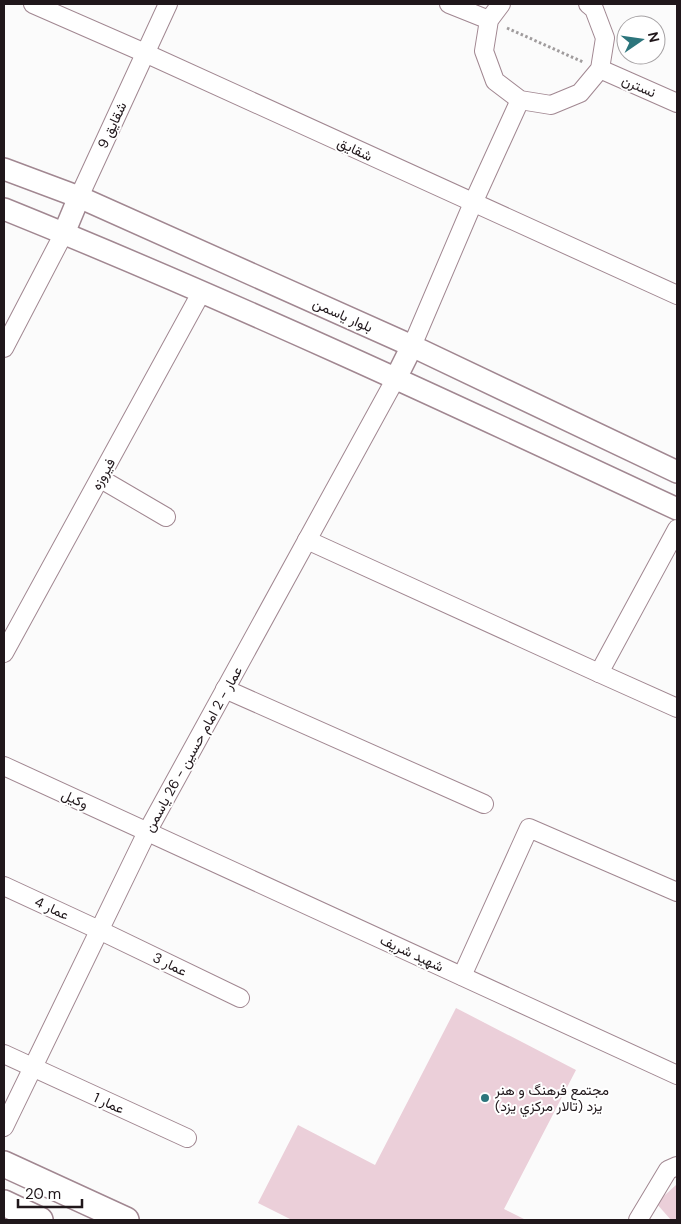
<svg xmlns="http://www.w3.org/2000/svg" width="681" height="1224" font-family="'DM Sans',Vazirmatn,sans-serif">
  <rect width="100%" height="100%" fill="#fbfbfb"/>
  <!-- building -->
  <g fill="#ebcfd9">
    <polygon points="456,1008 576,1070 504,1209 526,1220 292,1220 258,1203 298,1125 375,1165"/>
    <polygon points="676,1185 677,1220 671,1220 656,1203"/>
  </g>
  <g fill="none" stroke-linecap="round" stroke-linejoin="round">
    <!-- minor casing -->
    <g stroke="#a18791" stroke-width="20">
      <g id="minor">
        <polyline points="33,4 145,53 677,295"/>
        <polyline points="449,4 489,20"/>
        <polyline points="501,4 489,20 484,51 495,81 520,100 551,105 580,93 600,69 605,38 594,9 588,4"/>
        <polyline points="600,69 677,103"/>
        <polyline points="79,197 168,4"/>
        <polyline points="412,346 473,203 520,100"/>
        <polyline points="4,348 64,233"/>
        <polyline points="101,479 166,517"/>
        <polyline points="677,529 599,673 677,708"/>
        <polyline points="307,540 599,673"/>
        <polyline points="4,653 201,293"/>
        <polyline points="225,689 484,804"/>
        <polyline points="4,766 677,1075"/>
        <polyline points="4,886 99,930 240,998"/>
        <polyline points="462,976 529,828 677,892"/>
        <polyline points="4,1054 187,1138"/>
        <polyline points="4,1127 147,832 396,378"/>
        <polyline points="638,1220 668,1170 677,1166"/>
      </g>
    </g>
    <!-- tertiary casing -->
    <g stroke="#a18791" stroke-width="24">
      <g id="tertiary">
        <polyline points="4,169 79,197 412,346 677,472"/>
        <path d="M4,209C232,301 455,405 677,509"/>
        <polyline points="64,233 79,197"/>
        <polyline points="396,378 412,346"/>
      </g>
    </g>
    <!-- secondary casing -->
    <g stroke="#a18791" stroke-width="28">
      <g id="secondary">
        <polyline points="4,1164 126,1220"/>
        <polyline points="4,1203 40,1220"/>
      </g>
    </g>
    <!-- path -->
    <polyline stroke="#a09c9d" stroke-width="3" stroke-dasharray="2.5 2.5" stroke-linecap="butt" points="507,28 583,62"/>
    <!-- minor -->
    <use href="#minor" stroke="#fff" stroke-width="18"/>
    <!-- tertiary -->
    <use href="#tertiary" stroke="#fff" stroke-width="21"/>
    <!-- secondary -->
    <use href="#secondary" stroke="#fff" stroke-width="25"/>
  </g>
  <!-- markers -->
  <circle fill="#2c757c" stroke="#fff" stroke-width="2" cx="485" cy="1098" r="5"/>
  <g text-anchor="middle" stroke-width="4" stroke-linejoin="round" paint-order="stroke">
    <!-- street labels -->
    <g font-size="14" fill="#20171b" stroke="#fff">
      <text transform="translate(639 86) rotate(24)" y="5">نسترن</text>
      <text transform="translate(112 125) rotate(-65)" y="5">شقایق 9</text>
      <text transform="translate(355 149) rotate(25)" y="5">شقایق</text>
      <text transform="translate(343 315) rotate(24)" y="5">بلوار یاسمن</text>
      <text transform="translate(103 474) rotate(-61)" y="5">فیروزه</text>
      <text transform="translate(193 749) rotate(-61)" y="5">عمار - 2 امام حسین - 26 یاسمن</text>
      <text transform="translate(75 799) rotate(25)" y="5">وکیل</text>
      <text transform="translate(52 908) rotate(25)" y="5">عمار 4</text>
      <text transform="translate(412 953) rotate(25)" y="5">شهید شریف</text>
      <text transform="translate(170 964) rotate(26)" y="5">عمار 3</text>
      <text transform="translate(109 1103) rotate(24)" y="5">عمار 1</text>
    </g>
    <!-- poi labels -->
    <g font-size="14" fill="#20171b" stroke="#fff" text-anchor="start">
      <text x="495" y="1095">مجتمع فرهنگ و هنر<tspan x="495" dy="16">یزد (تالار مركزي یزد)</tspan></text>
    </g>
  </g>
  <!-- border -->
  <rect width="681" height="1224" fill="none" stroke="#20171b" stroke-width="10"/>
  <!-- north arrow -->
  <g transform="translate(641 40) rotate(77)"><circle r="24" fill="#ffffff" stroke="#a6a2a4"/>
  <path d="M0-4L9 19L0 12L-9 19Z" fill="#2c757c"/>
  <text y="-8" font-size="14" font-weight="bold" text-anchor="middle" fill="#20171b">N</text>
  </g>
  <!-- scale -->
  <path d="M18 1199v8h64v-8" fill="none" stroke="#20171b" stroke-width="2.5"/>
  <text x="25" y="1199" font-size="15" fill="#20171b" stroke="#ffffff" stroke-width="4" paint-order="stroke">20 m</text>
</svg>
